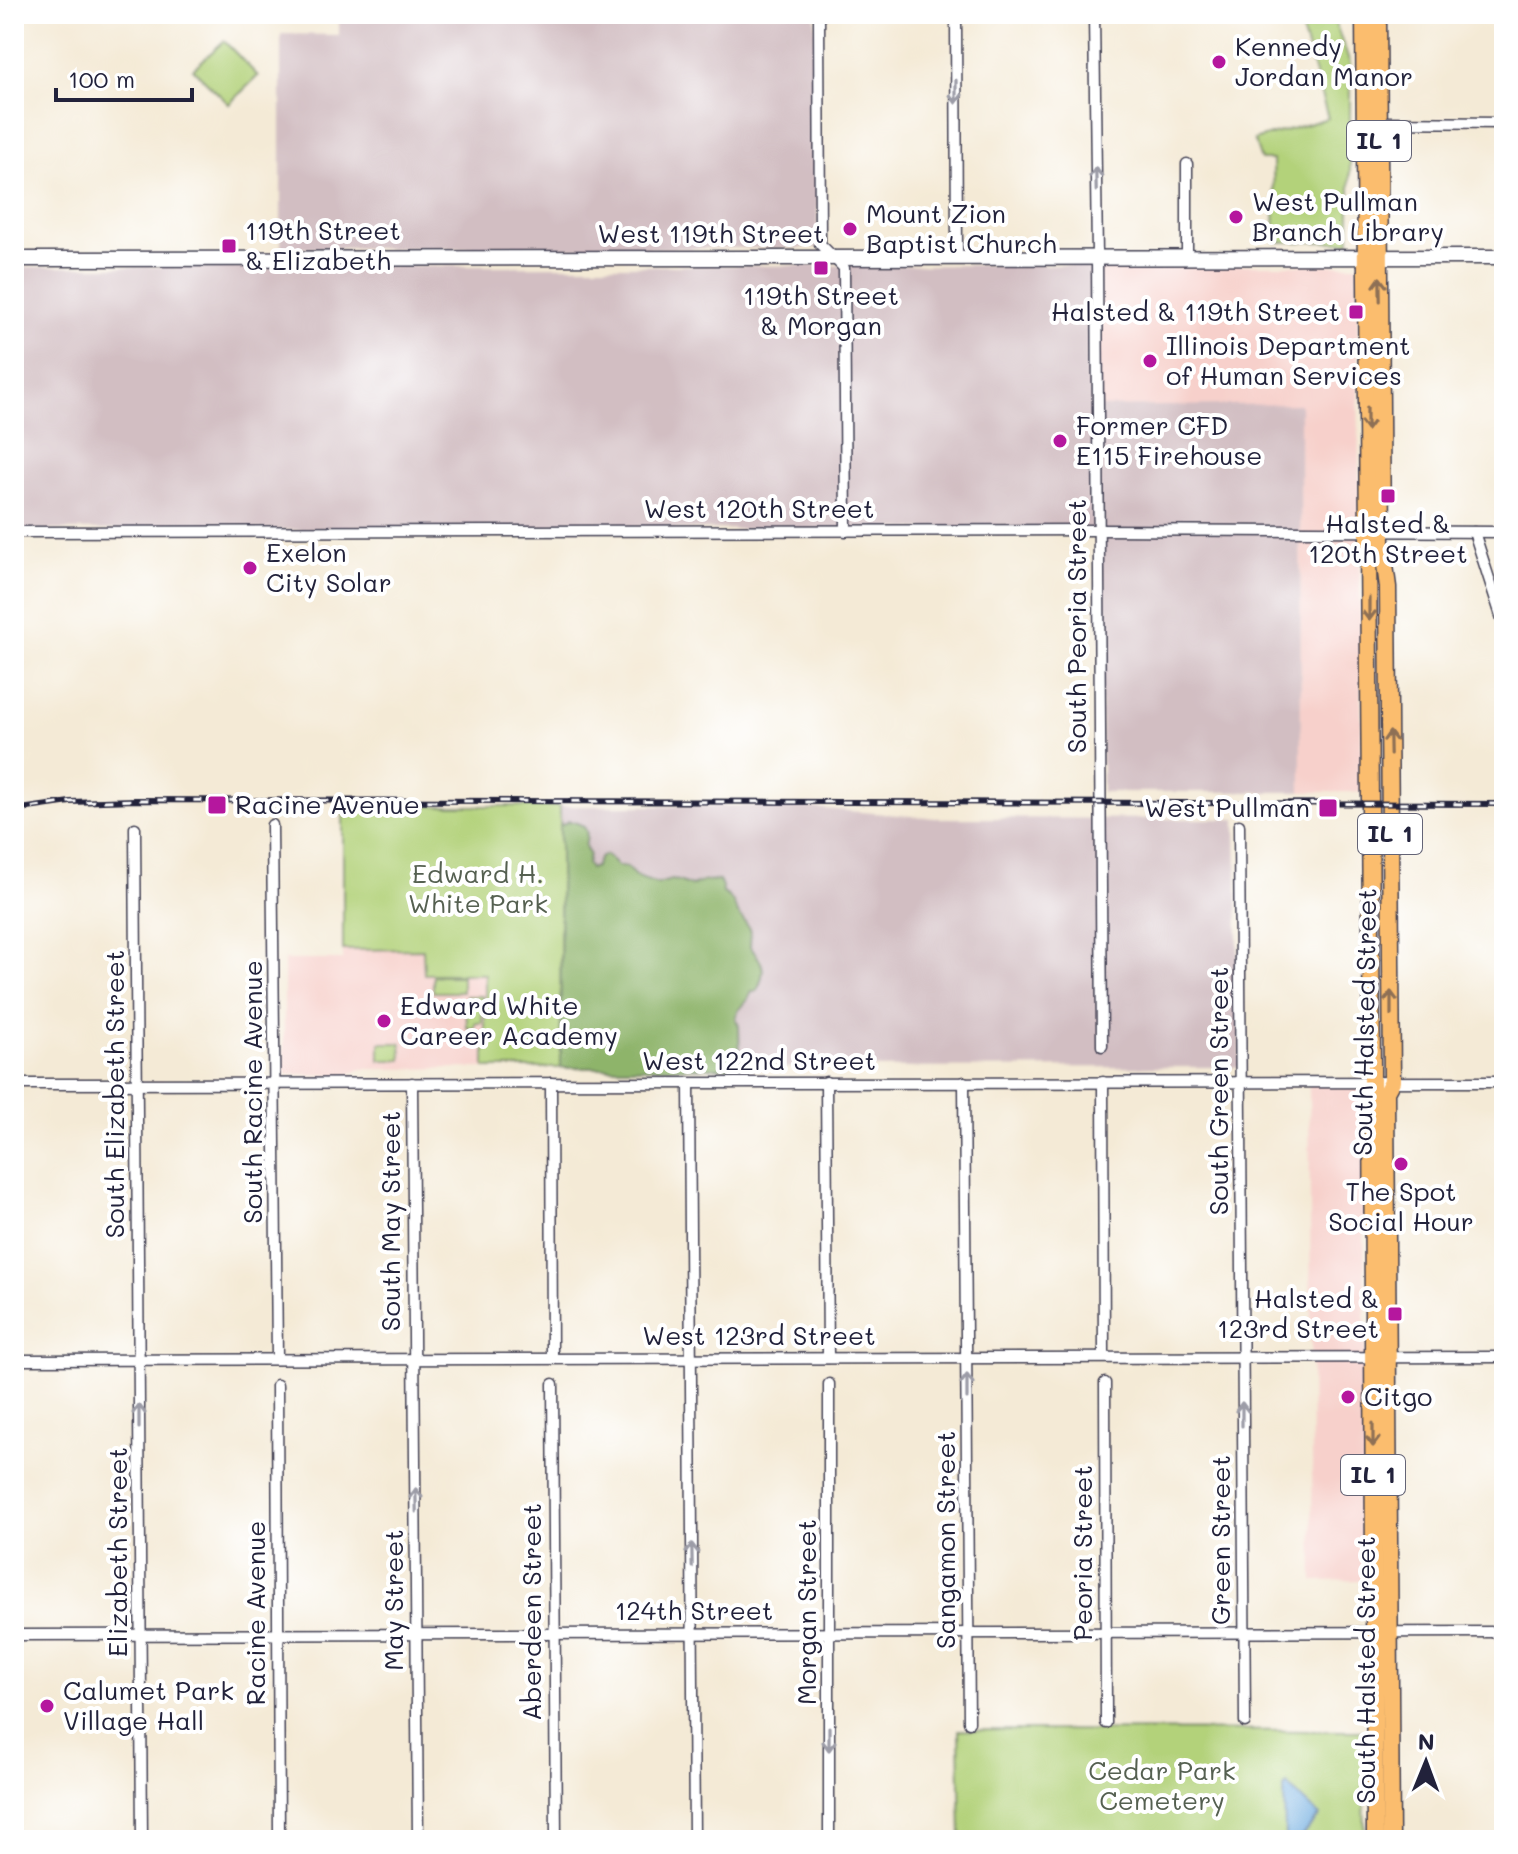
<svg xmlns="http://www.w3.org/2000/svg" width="1518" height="1854" font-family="Mali,sans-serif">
  <rect width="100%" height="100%" fill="#fff"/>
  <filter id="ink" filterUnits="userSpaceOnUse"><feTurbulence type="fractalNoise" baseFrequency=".0125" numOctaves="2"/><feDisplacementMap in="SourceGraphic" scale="16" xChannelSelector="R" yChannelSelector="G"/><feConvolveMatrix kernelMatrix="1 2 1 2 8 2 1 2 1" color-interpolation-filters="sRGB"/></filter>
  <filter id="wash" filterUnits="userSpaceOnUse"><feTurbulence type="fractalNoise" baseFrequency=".006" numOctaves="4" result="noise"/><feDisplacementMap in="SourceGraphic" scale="32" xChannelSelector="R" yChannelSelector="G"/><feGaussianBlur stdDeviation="1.8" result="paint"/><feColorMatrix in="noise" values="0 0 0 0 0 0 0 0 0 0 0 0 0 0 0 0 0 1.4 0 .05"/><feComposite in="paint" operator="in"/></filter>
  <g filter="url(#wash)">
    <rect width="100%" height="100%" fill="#f4ead6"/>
    <!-- built -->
    <g fill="#f7d0cb">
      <polygon points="1099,265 1357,265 1362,792 1301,792 1300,405 1099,407"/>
      <polygon points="424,949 424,974 485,974 485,1068 361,1069 347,1075 284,1074 284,960 343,960 343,950"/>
      <polygon points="1309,1082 1363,1082 1367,1580 1313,1581"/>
    </g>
    <!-- industrial -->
    <g fill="#d2bec2">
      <polygon points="339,14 815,14 818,248 281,248 281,34 339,35"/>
      <polygon points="1099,265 1099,407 1300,404 1301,792 1102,792 1100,529 14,530 14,267"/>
      <polygon points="560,806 787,806 935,818 1236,819 1240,1067 740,1068 739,1027 736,1019 738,1011 763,975 763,967 761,958 750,947 751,934 747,923 739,916 735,904 709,880 701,881 691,886 664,882 658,884 635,876 631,870 617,866 612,860 598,863 591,869 587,864 589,854 564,823 560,825"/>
    </g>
    <!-- green -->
    <g fill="#b3d27a" stroke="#6a7a5a" stroke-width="2">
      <polygon points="1297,14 1332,14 1350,63 1350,242 1275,242 1273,160 1261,160 1254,140 1328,118"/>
      <polygon points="224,41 258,76 229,104 193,69"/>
      <polygon points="343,806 560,806 561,1068 485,1068 485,974 424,974 423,949 343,950"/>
      <rect x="433" y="976" width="29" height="16"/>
      <polygon points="466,996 482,996 482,1023 475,1023 475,1028 467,1028"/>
      <polygon points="380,1043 401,1043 402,1060 380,1060"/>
      <polygon points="959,1730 1363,1731 1365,1840 961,1840"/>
    </g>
    <!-- forest -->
    <path fill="#8eb46a" stroke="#586b52" stroke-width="2" d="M569,821C585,824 590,829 585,846L589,854L587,864L590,869L595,867L600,857L606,855L617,866L627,867L635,876L651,882L658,884L671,880L679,881L691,886C702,882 707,879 719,881L722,887L723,893C734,899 733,905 739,915C743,921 749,924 750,933C751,937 750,942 750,947C765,963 766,971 757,991L752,992L746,1002L738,1011L736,1019L739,1026L740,1068H561L560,825Z"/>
    <!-- water -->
    <polygon fill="#6dabdf" stroke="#48668d" stroke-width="2" points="1287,1785 1320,1816 1298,1840 1285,1840 1284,1788"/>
  </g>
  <g filter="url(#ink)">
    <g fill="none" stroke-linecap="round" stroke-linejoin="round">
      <!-- minor casing -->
      <g stroke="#424052" stroke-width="13">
        <g id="minor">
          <polyline points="819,14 820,244 844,268 846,531"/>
          <polyline points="956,14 957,257"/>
          <polyline points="1094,14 1097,257 1102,1046"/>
          <polyline points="1378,122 1504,123"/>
          <polyline points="1187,257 1187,164"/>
          <polyline points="14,532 1098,530 1504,532"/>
          <polyline points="1474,532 1504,625"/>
          <polyline points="272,825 277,1359"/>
          <polyline points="1239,825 1245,1722"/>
          <polyline points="135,828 142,1840"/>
          <polyline points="826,1082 828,1358"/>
          <polyline points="964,1082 969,1722"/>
          <polyline points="1103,1082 1104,1357"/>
          <polyline points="412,1083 418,1840"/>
          <polyline points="551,1083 552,1358"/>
          <polyline points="689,1083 694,1840"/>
          <polyline points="14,1084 1504,1082"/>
          <polyline points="14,1360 1504,1357"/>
          <polyline points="1105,1383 1106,1723"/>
          <polyline points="553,1384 556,1840"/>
          <polyline points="829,1384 829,1840"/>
          <polyline points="277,1385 279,1840"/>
          <polyline points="14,1635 1504,1632"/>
        </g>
      </g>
      <!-- tertiary casing -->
      <g stroke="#424052" stroke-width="17">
        <polyline id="tertiary" points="14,259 1504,257"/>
      </g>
      <!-- primary casing -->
      <g stroke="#424052" stroke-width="19">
        <g id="primary">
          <polyline points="1364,14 1372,1068 1375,1840"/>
          <polyline points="1378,14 1382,543 1388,587 1392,1081 1386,1092 1391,1840"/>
        </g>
      </g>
      <!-- minor -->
      <use href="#minor" stroke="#fff" stroke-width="10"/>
      <!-- tertiary -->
      <use href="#tertiary" stroke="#fff" stroke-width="14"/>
      <!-- primary -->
      <use href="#primary" stroke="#fbbd6e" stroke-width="16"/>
      <!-- rail casing -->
      <g stroke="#22223b" stroke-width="6">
        <polyline id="rail" points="14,810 70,802 136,800 1504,804"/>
      </g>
      <!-- rail -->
      <use href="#rail" stroke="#fff" stroke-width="3" stroke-dasharray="9" stroke-linecap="butt"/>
    </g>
    <!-- one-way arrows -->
    <defs><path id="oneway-shaft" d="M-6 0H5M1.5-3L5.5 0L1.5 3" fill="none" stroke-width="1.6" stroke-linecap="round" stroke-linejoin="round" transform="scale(2)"/></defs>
    <g stroke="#9c9ca7">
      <use href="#oneway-shaft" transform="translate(956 92) rotate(90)"/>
      <use href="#oneway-shaft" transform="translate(1096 179) rotate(-91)"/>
      <use href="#oneway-shaft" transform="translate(967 1386) rotate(-90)"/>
      <use href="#oneway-shaft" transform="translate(1242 1414) rotate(-90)"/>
      <use href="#oneway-shaft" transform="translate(139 1416) rotate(-90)"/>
      <use href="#oneway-shaft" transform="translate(416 1500) rotate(-91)"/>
      <use href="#oneway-shaft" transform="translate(692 1555) rotate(-91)"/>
      <use href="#oneway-shaft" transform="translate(829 1739) rotate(90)"/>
    </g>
    <g stroke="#8e7054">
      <use href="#oneway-shaft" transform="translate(1380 289) rotate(-91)"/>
      <use href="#oneway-shaft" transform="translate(1367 419) rotate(90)"/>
      <use href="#oneway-shaft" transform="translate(1369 609) rotate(90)"/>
      <use href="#oneway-shaft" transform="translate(1390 743) rotate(-91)"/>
      <use href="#oneway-shaft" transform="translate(1391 1003) rotate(-90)"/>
      <use href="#oneway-shaft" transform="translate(1373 1435) rotate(90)"/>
    </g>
  </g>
  <!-- markers -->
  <g fill="#b5179e" stroke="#fff" stroke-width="3">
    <circle cx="1219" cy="62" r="8"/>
    <circle cx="1236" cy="217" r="8"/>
    <circle cx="850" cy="229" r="8"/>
    <rect x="221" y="238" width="16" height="16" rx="4"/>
    <rect x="813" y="260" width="16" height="16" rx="4"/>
    <rect x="1348" y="304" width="16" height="16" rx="4"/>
    <circle cx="1150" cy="361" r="8"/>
    <circle cx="1060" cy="441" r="8"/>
    <rect x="1380" y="488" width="16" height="16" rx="4"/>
    <circle cx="250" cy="568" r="8"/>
    <rect x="207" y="795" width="20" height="20" rx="4"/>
    <rect x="1318" y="798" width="20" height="20" rx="4"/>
    <circle cx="384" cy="1021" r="8"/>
    <circle cx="1401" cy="1164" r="8"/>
    <rect x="1387" y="1306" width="16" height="16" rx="4"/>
    <circle cx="1348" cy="1397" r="8"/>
    <circle cx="47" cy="1706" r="8"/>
  </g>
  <g text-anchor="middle" stroke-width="8" stroke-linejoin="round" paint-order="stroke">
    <!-- shield labels -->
    <g fill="#fff" stroke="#646476" stroke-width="2">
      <rect x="1347" y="121" width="64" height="40" rx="6"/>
      <rect x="1358" y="814" width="64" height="40" rx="6"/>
      <rect x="1341" y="1455" width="64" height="40" rx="6"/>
    </g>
    <g font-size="24" font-weight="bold" fill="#22223b">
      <text x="1379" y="149">IL 1</text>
      <text x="1390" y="842">IL 1</text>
      <text x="1373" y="1483">IL 1</text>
    </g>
    <!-- poi labels -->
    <g font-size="26" fill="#22223b" stroke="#fff" text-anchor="start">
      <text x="1235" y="56">Kennedy<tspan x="1235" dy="30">Jordan Manor</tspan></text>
      <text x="1252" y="211">West Pullman<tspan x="1252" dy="30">Branch Library</tspan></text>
      <text x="866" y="223">Mount Zion<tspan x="866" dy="30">Baptist Church</tspan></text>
      <text x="245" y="240">119th Street<tspan x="245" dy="30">&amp; Elizabeth</tspan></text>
      <text x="821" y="305" text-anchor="middle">119th Street<tspan x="821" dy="30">&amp; Morgan</tspan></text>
      <text x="1340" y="321" text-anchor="end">Halsted &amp; 119th Street</text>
      <text x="1166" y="355">Illinois Department<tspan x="1166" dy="30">of Human Services</tspan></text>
      <text x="1076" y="435">Former CFD<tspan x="1076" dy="30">E115 Firehouse</tspan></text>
      <text x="1388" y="533" text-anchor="middle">Halsted &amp;<tspan x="1388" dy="30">120th Street</tspan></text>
      <text x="266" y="562">Exelon<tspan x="266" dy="30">City Solar</tspan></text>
      <text x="235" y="814">Racine Avenue</text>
      <text x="1310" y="817" text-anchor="end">West Pullman</text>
      <text x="400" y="1015">Edward White<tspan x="400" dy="30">Career Academy</tspan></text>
      <text x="1401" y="1201" text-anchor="middle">The Spot<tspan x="1401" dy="30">Social Hour</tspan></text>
      <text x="1379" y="1308" text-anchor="end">Halsted &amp;<tspan x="1379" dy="30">123rd Street</tspan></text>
      <text x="1364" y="1406">Citgo</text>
      <text x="63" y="1700">Calumet Park<tspan x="63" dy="30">Village Hall</tspan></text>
    </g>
    <!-- street labels -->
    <g font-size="26" fill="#22223b" stroke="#fff">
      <text x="711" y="243">West 119th Street</text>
      <text x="759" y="518">West 120th Street</text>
      <text transform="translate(1077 626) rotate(-90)" y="9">South Peoria Street</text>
      <text transform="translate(1365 1022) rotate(-89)" y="9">South Halsted Street</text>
      <text x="759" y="1070">West 122nd Street</text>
      <text transform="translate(1219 1091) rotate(-90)" y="9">South Green Street</text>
      <text transform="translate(253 1092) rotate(-90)" y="9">South Racine Avenue</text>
      <text transform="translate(115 1094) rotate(-90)" y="9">South Elizabeth Street</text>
      <text transform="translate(391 1221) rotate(-90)" y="9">South May Street</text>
      <text x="759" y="1345">West 123rd Street</text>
      <text transform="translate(946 1540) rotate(-90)" y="9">Sangamon Street</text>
      <text transform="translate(1221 1540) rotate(-90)" y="9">Green Street</text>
      <text transform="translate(118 1552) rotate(-90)" y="9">Elizabeth Street</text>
      <text transform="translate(1083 1553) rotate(-90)" y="9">Peoria Street</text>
      <text transform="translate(394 1600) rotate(-90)" y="9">May Street</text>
      <text x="694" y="1620">124th Street</text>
      <text transform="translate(532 1612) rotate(-90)" y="9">Aberdeen Street</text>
      <text transform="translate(807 1612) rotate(-90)" y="9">Morgan Street</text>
      <text transform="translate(256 1613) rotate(-90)" y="9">Racine Avenue</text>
      <text transform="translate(1366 1670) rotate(-90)" y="9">South Halsted Street</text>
    </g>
    <!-- park labels -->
    <g font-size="26" fill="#556051" stroke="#fff">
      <text x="478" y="883">Edward H.<tspan x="478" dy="30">White Park</tspan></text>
      <text x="1162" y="1780">Cedar Park<tspan x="1162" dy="30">Cemetery</tspan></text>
    </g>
  </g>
  <!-- margin -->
  <rect width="1518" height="1854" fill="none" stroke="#fff" stroke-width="48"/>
  <!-- north arrow -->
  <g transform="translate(1426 1762) rotate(1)" stroke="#ffffff" stroke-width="6" paint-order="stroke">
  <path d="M0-6L14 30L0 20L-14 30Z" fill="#22223b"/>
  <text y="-12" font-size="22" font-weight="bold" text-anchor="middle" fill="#22223b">N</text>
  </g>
  <!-- scale -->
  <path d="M56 88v12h136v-12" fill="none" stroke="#22223b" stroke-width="4"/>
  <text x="68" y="88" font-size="24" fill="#22223b" stroke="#ffffff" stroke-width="6" paint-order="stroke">100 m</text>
</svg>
